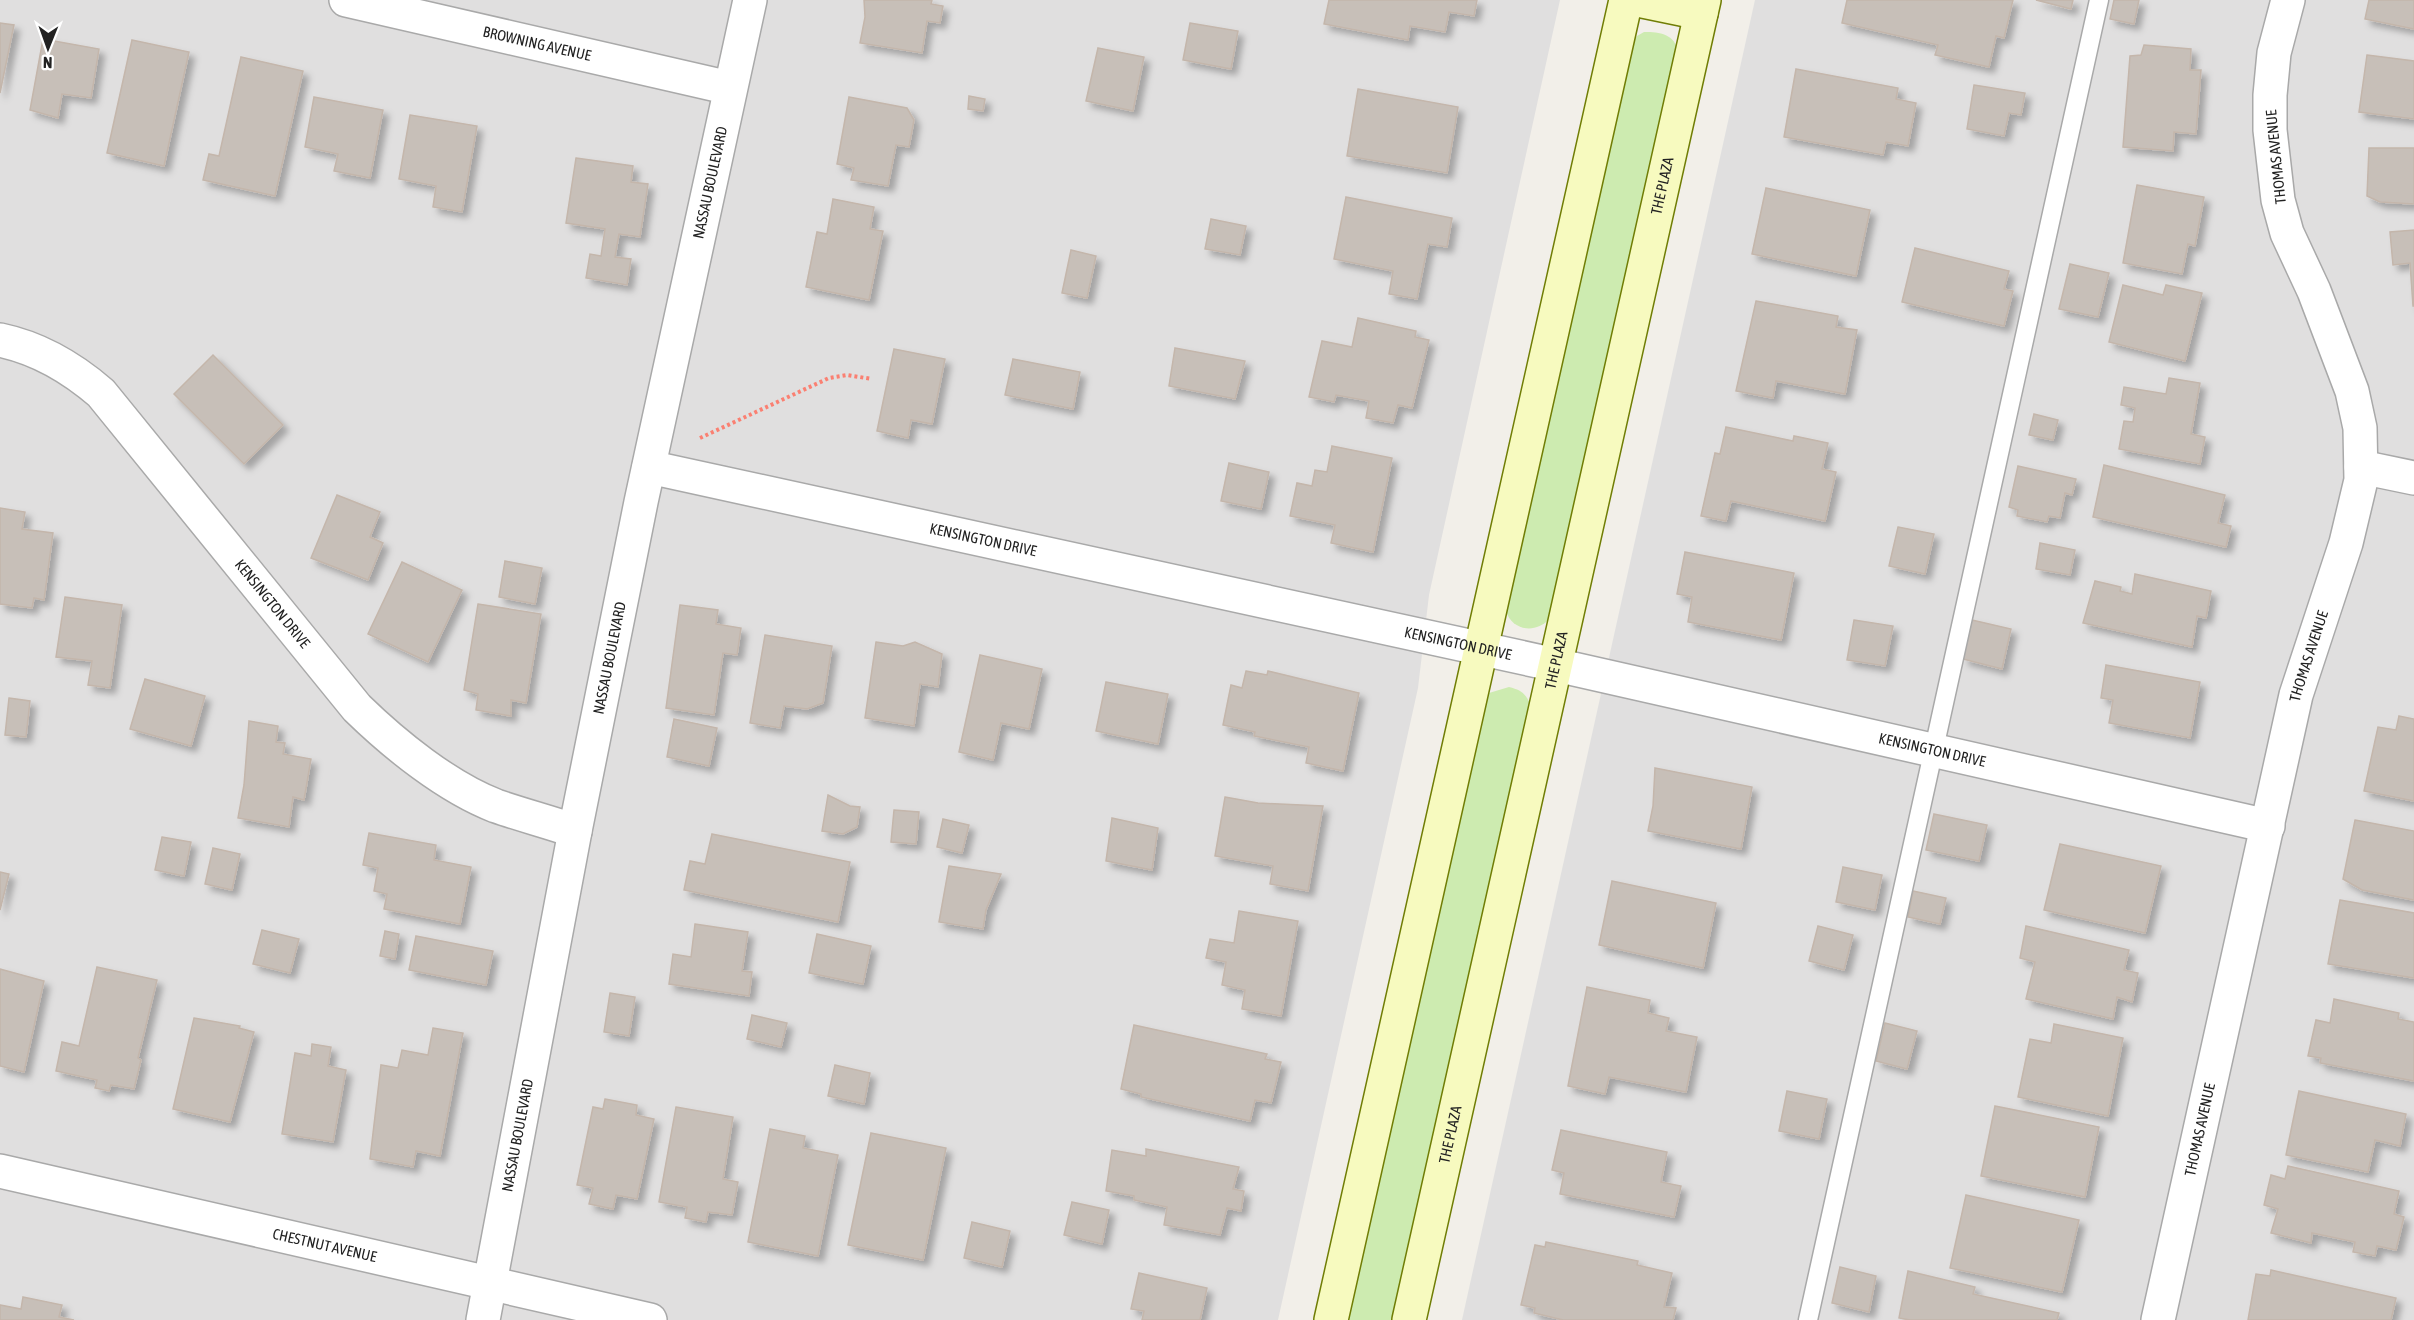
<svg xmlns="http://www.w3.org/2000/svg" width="2414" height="1320" font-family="'Asap Condensed',sans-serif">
  <defs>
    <filter id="shadow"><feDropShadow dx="5.5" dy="5.5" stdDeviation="3" flood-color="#0004"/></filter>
  </defs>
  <rect width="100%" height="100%" fill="#f2efe9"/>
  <!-- residential -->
  <g fill="#e0dfdf">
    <polygon points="0,0 1560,0 1429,595 1418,688 1278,1320 0,1320"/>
    <polygon points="1755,0 2414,0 2414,1320 1462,1320"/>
  </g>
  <!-- grass -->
  <g fill="#cdebb0">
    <path d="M1644,32C1660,32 1675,34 1678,52L1549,619C1536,634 1512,631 1506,611L1631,44L1637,36Z"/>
    <path d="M1509,687C1521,690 1525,693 1531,705L1396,1320H1346L1481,701L1489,693Z"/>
  </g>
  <!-- building -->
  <g fill="#c7bfb8" stroke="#c4b6ab" stroke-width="1.5" filter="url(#shadow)">
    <polygon points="864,0 932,0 931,4 943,6 940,23 927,21 922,53 860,43 865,17"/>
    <polygon points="1329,0 1477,0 1474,16 1449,12 1445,32 1410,26 1408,40 1324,24"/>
    <polygon points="1847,0 2013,0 2004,38 1996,36 1989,67 1935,55 1938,45 1842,23"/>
    <polygon points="2036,0 2073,0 2071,9"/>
    <polygon points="2114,0 2139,0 2134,24 2110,19"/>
    <polygon points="2369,0 2414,0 2414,29 2365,19"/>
    <polygon points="0,23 14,25 0,93"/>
    <polygon points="1190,23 1238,31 1231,69 1183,60"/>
    <polygon points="43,39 99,49 91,98 62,94 58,118 30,110"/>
    <polygon points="132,40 189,52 164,166 107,153"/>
    <polygon points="2144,45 2191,49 2190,70 2201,70 2196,134 2174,132 2173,151 2123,147 2130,56 2141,55"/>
    <polygon points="1098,48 1144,57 1133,111 1086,101"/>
    <polygon points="2367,55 2414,61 2414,119 2359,112"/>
    <polygon points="241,57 303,71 275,196 203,180 209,154 219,156"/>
    <polygon points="1796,69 1898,88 1896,99 1916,103 1908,146 1886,142 1883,155 1784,137"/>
    <polygon points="1974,85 2025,93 2021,115 2009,113 2004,136 1967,129"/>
    <polygon points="1358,89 1458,107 1447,173 1347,156"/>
    <polygon points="969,96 985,99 983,111 968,109"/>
    <polygon points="314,97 383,110 370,178 334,171 338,154 305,147"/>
    <polygon points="849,97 907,108 914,120 909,147 896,145 888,186 851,180 854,168 837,164"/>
    <polygon points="410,115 477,126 462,212 433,207 436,186 399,179"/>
    <polygon points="2369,148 2414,148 2414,204 2380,202 2367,196"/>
    <polygon points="576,158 633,166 631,182 648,184 640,237 619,234 615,257 631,259 627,285 586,278 590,254 601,256 605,229 566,223"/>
    <polygon points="2137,185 2204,197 2195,246 2188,244 2182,274 2123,263"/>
    <polygon points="1766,188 1870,210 1856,276 1752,254"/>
    <polygon points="1346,197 1452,218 1447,247 1428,244 1417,299 1389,294 1393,271 1334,259"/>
    <polygon points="833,199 874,207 870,229 883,231 869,300 806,287 817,232 827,234"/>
    <polygon points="1211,219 1246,226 1240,255 1205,249"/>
    <polygon points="2414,230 2414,306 2413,306 2410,263 2393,265 2390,232"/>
    <polygon points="1915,248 2009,271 2004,289 2013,291 2004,326 1902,302"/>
    <polygon points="1071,250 1096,256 1087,298 1062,293"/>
    <polygon points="2070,264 2109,273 2098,317 2059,309"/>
    <polygon points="2123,285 2163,295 2166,285 2202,293 2185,361 2109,342"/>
    <polygon points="1756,301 1838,316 1836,327 1857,330 1845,394 1776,381 1773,398 1736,391"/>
    <polygon points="1358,318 1416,331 1415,337 1429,340 1412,408 1398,405 1393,423 1366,418 1369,401 1336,395 1334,402 1309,397 1322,341 1352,347"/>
    <polygon points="1175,348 1245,361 1235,399 1169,386"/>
    <polygon points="894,349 945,359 932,424 911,420 908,438 877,431"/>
    <polygon points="213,355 283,425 244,464 174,394"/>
    <polygon points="1013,359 1080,372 1073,409 1005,395"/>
    <polygon points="2169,378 2200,383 2191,434 2205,437 2200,464 2119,449 2124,421 2133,422 2135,408 2121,405 2124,387 2166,394"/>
    <polygon points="2034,414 2058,420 2053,440 2029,435"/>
    <polygon points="1726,427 1793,441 1794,436 1828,443 1822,469 1836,472 1825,521 1731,501 1726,521 1701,516 1715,453 1720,454"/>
    <polygon points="1332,446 1392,458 1373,552 1331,543 1335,525 1290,516 1297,483 1312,486 1315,470 1327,472"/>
    <polygon points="1229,463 1269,472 1261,509 1221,501"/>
    <polygon points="2104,465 2225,495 2218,523 2231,526 2226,547 2093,517"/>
    <polygon points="2018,466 2076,479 2072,495 2065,493 2060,518 2049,516 2047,522 2017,516 2018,510 2009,507"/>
    <polygon points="337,495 380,512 370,537 383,543 368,580 311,558"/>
    <polygon points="0,508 25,512 22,529 53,533 44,600 34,598 32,608 0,604"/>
    <polygon points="1898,527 1934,534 1925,574 1889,566"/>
    <polygon points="2040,543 2075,550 2070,575 2036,569"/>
    <polygon points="1685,552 1794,573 1781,640 1688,622 1692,597 1677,594"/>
    <polygon points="505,561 542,568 535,604 499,597"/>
    <polygon points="402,562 462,590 428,662 368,634"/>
    <polygon points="2135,574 2211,591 2206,618 2197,616 2192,647 2083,623 2095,581 2121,587 2120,591 2132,594"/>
    <polygon points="65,597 122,605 110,688 88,685 92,661 56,657"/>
    <polygon points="478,604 541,614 526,703 511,700 511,716 476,710 478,694 464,690"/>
    <polygon points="680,605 718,610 716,624 741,628 737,655 723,653 714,715 666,708"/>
    <polygon points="1854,620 1893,626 1885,666 1847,660"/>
    <polygon points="1972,620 2011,629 2002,669 1963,659"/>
    <polygon points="765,635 832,646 823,703 807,709 784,706 780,728 750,723"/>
    <polygon points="876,642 903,646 915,642 942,654 938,687 920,684 914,726 865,718"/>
    <polygon points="980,655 1042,669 1029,729 1001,723 993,760 959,752"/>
    <polygon points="2106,665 2200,682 2190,738 2109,723 2113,700 2101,698"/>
    <polygon points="1246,671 1267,675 1268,671 1359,693 1343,771 1306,763 1309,747 1254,736 1255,732 1223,725 1231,685 1242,688"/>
    <polygon points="145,679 205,696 191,746 130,729"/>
    <polygon points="1106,682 1168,694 1158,744 1096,731"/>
    <polygon points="9,698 30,701 26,737 5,735"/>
    <polygon points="2399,716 2414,719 2414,801 2364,791 2378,727 2396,730"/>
    <polygon points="674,719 717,728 709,766 667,757"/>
    <polygon points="249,721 278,726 276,742 285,743 283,754 311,759 304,800 293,797 289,827 238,818 244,785"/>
    <polygon points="1655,768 1752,787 1741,849 1648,831 1653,806"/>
    <polygon points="828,795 850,806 860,807 857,827 843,834 822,831"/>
    <polygon points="1225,797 1258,803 1323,806 1308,891 1270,884 1273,866 1215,856"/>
    <polygon points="894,810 919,812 916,844 891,842"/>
    <polygon points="1934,814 1987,825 1979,861 1926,850"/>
    <polygon points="1112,818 1158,828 1152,870 1106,861"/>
    <polygon points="943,819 969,825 962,853 937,847"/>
    <polygon points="2355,820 2414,831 2414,900 2362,890 2343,879"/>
    <polygon points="369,833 436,845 434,860 471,867 460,924 384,909 387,894 374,891 378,868 363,865"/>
    <polygon points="712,834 850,862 838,922 684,890 690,861 705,864"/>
    <polygon points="162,837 191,842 184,876 155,870"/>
    <polygon points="2060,844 2161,866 2145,933 2044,910"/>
    <polygon points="213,848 240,854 232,890 205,884"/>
    <polygon points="949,866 1001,874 986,910 983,929 939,922"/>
    <polygon points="1843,867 1882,875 1875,910 1836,902"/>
    <polygon points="0,872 9,874 0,910"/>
    <polygon points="1612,881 1716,903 1703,968 1599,945"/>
    <polygon points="1913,891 1946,898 1940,924 1908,917"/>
    <polygon points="2340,900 2414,913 2414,978 2328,964"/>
    <polygon points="1239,911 1298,921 1281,1016 1242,1009 1245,990 1222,985 1226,962 1206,958 1210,939 1234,943"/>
    <polygon points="695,924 748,932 742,971 752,972 749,996 669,984 673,954 691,957"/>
    <polygon points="1818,926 1853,935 1844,970 1809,961"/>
    <polygon points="2026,926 2129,950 2124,970 2138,973 2132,1002 2117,997 2113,1019 2026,999 2035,962 2020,958"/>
    <polygon points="262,930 299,939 290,973 253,964"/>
    <polygon points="385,931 399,934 395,959 380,956"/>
    <polygon points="817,934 871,946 863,984 809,973"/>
    <polygon points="416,936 493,951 486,985 409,970"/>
    <polygon points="97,967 157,980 138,1058 141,1060 134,1089 111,1085 109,1091 95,1088 97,1080 56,1071 62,1042 79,1046"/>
    <polygon points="0,969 44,981 24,1072 0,1066"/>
    <polygon points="1587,987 1650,1000 1648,1013 1669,1018 1666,1031 1697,1037 1686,1092 1609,1077 1605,1094 1568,1086"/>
    <polygon points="610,993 635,997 629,1036 604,1032"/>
    <polygon points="2334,999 2399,1013 2398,1019 2414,1022 2414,1081 2320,1063 2321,1058 2308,1056 2316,1020 2330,1023"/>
    <polygon points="752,1015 787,1023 781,1047 747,1039"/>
    <polygon points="194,1018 240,1026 239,1028 254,1032 230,1122 173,1109"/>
    <polygon points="1885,1023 1917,1031 1907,1069 1876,1061"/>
    <polygon points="2054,1024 2123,1038 2108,1116 2018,1097 2030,1039 2051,1043"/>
    <polygon points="1134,1025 1267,1054 1265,1059 1281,1062 1271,1103 1255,1100 1250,1121 1141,1097 1141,1094 1121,1089"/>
    <polygon points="433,1028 463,1033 440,1156 416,1151 413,1167 370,1159 381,1065 398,1068 402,1050 428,1055"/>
    <polygon points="312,1044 331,1047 328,1066 346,1070 333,1142 282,1134 295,1053 311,1056"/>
    <polygon points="835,1065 870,1073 864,1104 828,1096"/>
    <polygon points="1787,1091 1827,1099 1819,1139 1779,1131"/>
    <polygon points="2299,1091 2406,1114 2400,1146 2375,1140 2368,1172 2286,1155"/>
    <polygon points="605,1099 637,1105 636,1115 654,1119 637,1199 616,1195 613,1209 589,1204 593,1188 577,1185 593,1107 603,1109"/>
    <polygon points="1995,1106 2099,1127 2085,1197 1981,1176"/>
    <polygon points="676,1107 733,1117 723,1179 738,1182 732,1215 708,1212 706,1222 685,1218 687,1207 659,1202"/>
    <polygon points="770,1129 805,1136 803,1148 838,1155 818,1256 748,1242"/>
    <polygon points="1561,1130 1667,1152 1661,1182 1681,1186 1674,1217 1560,1194 1564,1173 1552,1170"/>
    <polygon points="871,1133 946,1148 923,1260 848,1245"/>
    <polygon points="1146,1149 1239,1167 1233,1189 1244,1191 1241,1211 1227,1208 1220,1235 1164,1225 1167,1207 1134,1200 1134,1196 1106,1191 1112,1150 1146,1156"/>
    <polygon points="2288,1166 2399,1191 2394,1214 2404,1217 2396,1250 2377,1246 2375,1256 2353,1252 2355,1242 2312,1233 2311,1243 2271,1233 2278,1209 2264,1205 2271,1175 2285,1179"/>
    <polygon points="1966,1195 2079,1220 2062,1292 1950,1268"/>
    <polygon points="1072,1202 1109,1210 1102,1244 1064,1235"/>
    <polygon points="972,1222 1010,1231 1002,1267 964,1258"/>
    <polygon points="1546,1242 1638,1261 1637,1265 1672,1273 1664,1307 1676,1308 1673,1320 1563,1320 1534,1313 1535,1308 1521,1305 1535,1245 1545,1247"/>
    <polygon points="1840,1267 1876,1276 1869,1312 1832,1303"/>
    <polygon points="2271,1270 2396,1298 2391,1320 2248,1320 2256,1274 2270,1276"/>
    <polygon points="1908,1271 1975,1287 1973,1294 2059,1313 2057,1320 1910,1320 1899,1318"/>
    <polygon points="1139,1273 1207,1288 1200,1320 1142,1320 1144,1311 1131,1309"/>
    <polygon points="23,1297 62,1305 59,1317 74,1320 0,1320 0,1305 21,1309"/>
  </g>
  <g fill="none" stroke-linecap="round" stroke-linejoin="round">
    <!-- service casing -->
    <g stroke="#a9a9a9" stroke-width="21">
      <polyline id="service" points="1808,1320 2099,0"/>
    </g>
    <!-- minor casing -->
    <g stroke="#a9a9a9" stroke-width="36">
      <g id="minor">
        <path id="s1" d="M346,0L730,88"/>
        <path id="s2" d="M0,340C38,348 71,367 101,393L357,708C395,745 447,787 496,806C522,815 549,822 575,831"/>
        <path id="s3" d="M649,467L1556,665L2268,826"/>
        <polyline points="2361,467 2414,478"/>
        <path id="s4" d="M0,1171L650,1320"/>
        <path id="s5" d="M483,1320L575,831L641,502L750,0"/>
        <path id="s6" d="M2158,1320L2296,695L2346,543L2361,480L2360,428L2352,391L2314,291L2287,233L2278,200L2270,130V95L2274,53L2288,0"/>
      </g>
    </g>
    <!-- secondary casing -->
    <g stroke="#707d05" stroke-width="36">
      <g id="secondary">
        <polyline points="1638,0 1701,13"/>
        <polyline points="1331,1320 1626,0"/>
        <path id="s7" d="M1409,1320L1704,0"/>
      </g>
    </g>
    <!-- path -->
    <polyline stroke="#fa8072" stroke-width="4" stroke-dasharray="3 3" stroke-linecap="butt" points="700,438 829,378 847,375 872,379"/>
    <!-- service -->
    <use href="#service" stroke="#fff" stroke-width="18"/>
    <!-- minor -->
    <use href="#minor" stroke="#fff" stroke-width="33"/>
    <!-- secondary -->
    <use href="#secondary" stroke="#f7fabf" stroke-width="33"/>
  </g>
  <g text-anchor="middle" stroke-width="6" stroke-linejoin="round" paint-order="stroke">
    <!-- street labels -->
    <g font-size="15" fill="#222" stroke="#fff">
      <text dy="5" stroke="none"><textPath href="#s1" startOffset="196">BROWNING AVENUE</textPath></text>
      <text transform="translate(2276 157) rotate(-96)" y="5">THOMAS AVENUE</text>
      <text dy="5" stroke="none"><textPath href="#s5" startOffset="1160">NASSAU BOULEVARD</textPath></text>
      <text dy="5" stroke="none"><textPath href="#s7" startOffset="1162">THE PLAZA</textPath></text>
      <text dy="5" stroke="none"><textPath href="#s3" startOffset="342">KENSINGTON DRIVE</textPath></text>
      <text dy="5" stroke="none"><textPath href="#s2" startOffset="387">KENSINGTON DRIVE</textPath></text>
      <text dy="5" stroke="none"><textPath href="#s3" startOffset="828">KENSINGTON DRIVE</textPath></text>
      <text dy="5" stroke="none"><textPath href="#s6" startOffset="681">THOMAS AVENUE</textPath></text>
      <text dy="5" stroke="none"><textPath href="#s5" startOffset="674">NASSAU BOULEVARD</textPath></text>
      <text dy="5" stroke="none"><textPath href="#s7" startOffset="676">THE PLAZA</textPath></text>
      <text dy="5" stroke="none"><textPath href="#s3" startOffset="1314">KENSINGTON DRIVE</textPath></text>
      <text dy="5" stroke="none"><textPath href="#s6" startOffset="195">THOMAS AVENUE</textPath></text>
      <text dy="5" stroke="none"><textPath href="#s7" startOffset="190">THE PLAZA</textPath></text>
      <text dy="5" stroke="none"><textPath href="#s5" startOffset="188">NASSAU BOULEVARD</textPath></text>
      <text dy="5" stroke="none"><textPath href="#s4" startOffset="333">CHESTNUT AVENUE</textPath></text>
    </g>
  </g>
  <!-- north arrow -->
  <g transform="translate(48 48) rotate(181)" stroke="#ffffff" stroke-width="4.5" paint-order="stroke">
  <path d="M0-4.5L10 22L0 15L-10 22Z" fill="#222222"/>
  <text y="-9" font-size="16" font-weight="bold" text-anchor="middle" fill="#222222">N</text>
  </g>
</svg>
